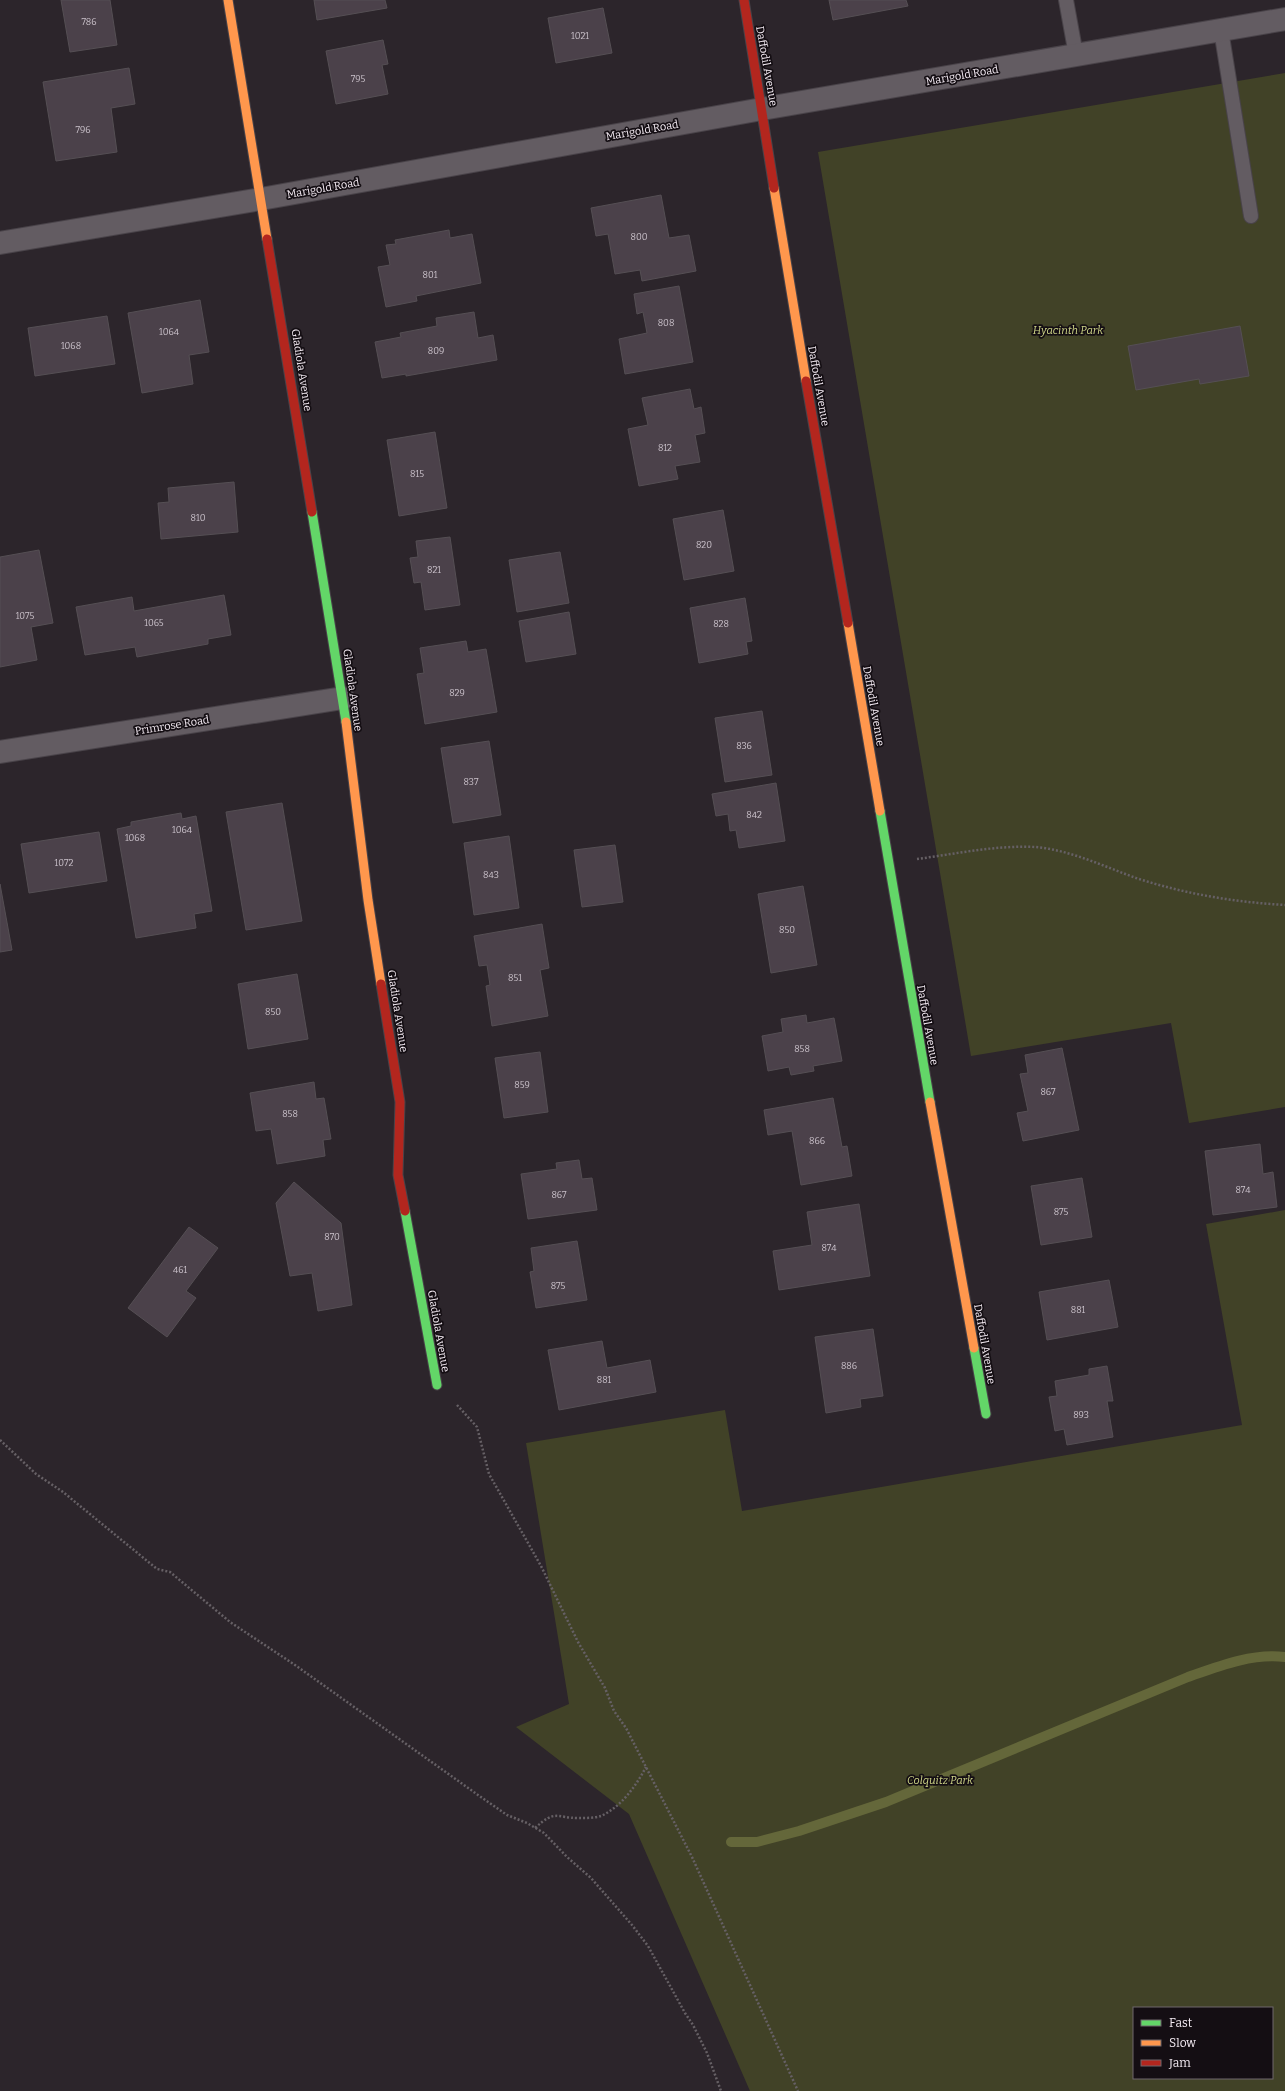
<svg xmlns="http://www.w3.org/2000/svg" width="1285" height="2091" font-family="Bitter,serif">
  <rect width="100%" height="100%" fill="#2c252b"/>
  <!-- green -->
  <g fill="#414227" fill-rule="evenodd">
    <polygon points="1285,73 1285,1107 1189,1123 1171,1023 971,1056 818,152"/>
    <path d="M1285,1210V2091H750L629,1814L516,1727L569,1704L526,1443L725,1410L742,1511L1242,1425L1206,1224ZM1134,2008H1272V2078H1134Z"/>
  </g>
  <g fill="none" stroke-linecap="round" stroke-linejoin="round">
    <!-- stream -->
    <path stroke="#64673a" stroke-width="10" d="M731,1842H757L799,1831L886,1802L1188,1677C1219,1666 1252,1653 1285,1657"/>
  </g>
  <!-- building -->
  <g fill="#4b414a" stroke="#554f54">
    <polygon points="61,0 110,0 117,45 70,52"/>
    <polygon points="314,0 385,0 387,8 317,20"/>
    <polygon points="829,0 906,0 908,6 833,20"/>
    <polygon points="603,8 612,53 556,63 548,18"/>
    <polygon points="383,40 388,64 382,65 388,94 336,104 326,51"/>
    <polygon points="129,68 135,104 111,108 117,152 56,161 43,82"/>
    <polygon points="661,195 669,238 689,235 696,271 642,281 640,270 615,274 608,234 596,236 591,208"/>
    <polygon points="449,230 450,238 472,234 481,283 416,296 417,301 386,307 378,267 390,265 386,245 396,244 395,240"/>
    <polygon points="679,286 693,362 625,374 619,339 647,333 643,312 637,314 634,294"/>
    <polygon points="200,300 209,352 189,355 193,384 142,393 128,313"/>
    <polygon points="474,312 478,338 493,335 497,360 406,376 406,374 382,378 375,342 401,337 400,333 437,326 436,318"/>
    <polygon points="107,316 115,364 35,376 28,328"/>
    <polygon points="1240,326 1249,376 1200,384 1199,379 1136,390 1128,346"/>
    <polygon points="690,389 694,409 701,407 705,433 695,435 700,462 675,466 678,479 639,486 628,429 648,425 642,398"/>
    <polygon points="435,432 447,508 399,516 387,440"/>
    <polygon points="234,482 238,532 161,539 158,503 169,502 168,488"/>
    <polygon points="723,510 734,571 684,580 673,519"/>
    <polygon points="450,537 460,605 425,610 421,582 414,583 410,558 418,557 416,541"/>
    <polygon points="39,550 53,623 31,627 37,660 0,667 0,557"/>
    <polygon points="560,552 569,603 517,612 509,560"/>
    <polygon points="224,595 231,635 208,639 208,644 137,657 135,647 85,655 76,607 132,597 134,611"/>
    <polygon points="745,598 752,641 746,642 748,654 699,663 690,608"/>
    <polygon points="569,612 576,654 526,662 519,621"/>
    <polygon points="466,641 468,652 486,649 497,712 425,724 417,674 424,673 420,648"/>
    <polygon points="762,711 772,775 725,782 715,718"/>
    <polygon points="489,741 501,815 453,823 441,748"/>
    <polygon points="776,783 785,841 739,848 736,830 730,831 728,814 716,816 712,794"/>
    <polygon points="282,803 302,921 246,930 226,812"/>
    <polygon points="181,813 182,819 196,816 212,911 194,914 196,928 136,938 117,829 131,826 131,822"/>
    <polygon points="99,832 107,881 29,893 21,844"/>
    <polygon points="509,836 519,908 474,915 464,843"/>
    <polygon points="615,845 623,902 582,907 574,850"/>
    <polygon points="0,884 12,950 0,952"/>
    <polygon points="803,886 817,965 771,973 758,894"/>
    <polygon points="542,924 549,968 540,970 548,1016 492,1026 486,986 490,985 487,965 479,966 474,936"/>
    <polygon points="297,974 308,1039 248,1049 238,984"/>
    <polygon points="806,1015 807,1023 834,1018 842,1061 813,1066 814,1071 791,1075 789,1067 768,1071 762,1036 783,1032 781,1019"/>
    <polygon points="1062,1048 1079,1130 1023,1141 1017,1113 1028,1111 1020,1074 1028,1073 1025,1055"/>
    <polygon points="540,1052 548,1112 504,1118 495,1058"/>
    <polygon points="314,1082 316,1099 324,1098 331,1139 323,1140 325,1156 277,1164 271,1129 256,1131 250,1093"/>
    <polygon points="833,1098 842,1147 847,1146 852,1176 801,1185 792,1131 768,1135 764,1110"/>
    <polygon points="1260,1144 1263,1174 1273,1172 1277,1207 1213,1215 1205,1151"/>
    <polygon points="579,1160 582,1179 592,1178 597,1210 528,1219 521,1174 557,1169 556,1163"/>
    <polygon points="1082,1178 1092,1237 1041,1245 1031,1186"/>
    <polygon points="294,1182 341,1223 352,1305 318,1311 312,1273 290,1276 276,1203"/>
    <polygon points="859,1204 870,1276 779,1290 773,1251 812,1245 807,1212"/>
    <polygon points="189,1227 218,1248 186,1291 196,1298 167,1337 128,1308"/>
    <polygon points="577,1241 587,1300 536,1308 530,1272 534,1271 531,1248"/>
    <polygon points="1109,1280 1118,1327 1047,1340 1039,1292"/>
    <polygon points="873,1329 883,1396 860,1399 861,1407 826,1413 815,1337"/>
    <polygon points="602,1341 607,1368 650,1360 656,1392 559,1410 548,1350"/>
    <polygon points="1107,1366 1113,1401 1107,1401 1113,1437 1067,1445 1064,1429 1055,1431 1049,1397 1057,1396 1055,1381 1089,1375 1089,1369"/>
  </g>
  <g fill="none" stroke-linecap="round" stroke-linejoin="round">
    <!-- lane casing -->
    <g stroke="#494349" stroke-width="16">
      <g id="lane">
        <polyline points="1066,0 1076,55"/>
        <polyline points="1221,30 1251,216"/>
      </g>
    </g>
    <!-- street casing -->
    <g stroke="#494349" stroke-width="24">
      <g id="street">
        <polyline points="0,243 261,199 762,109 1285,19"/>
        <polyline points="0,752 343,698"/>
      </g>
    </g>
    <!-- fast casing -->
    <g stroke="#494349" stroke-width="11">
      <g id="fast">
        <polyline points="312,512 346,722"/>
        <polyline points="880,811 930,1102"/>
        <polyline points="405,1211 437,1385"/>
        <polyline points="974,1348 986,1414"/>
      </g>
    </g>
    <!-- slow casing -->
    <g stroke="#494349" stroke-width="11">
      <g id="slow">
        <polyline points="228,0 267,239"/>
        <polyline points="774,188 806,381"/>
        <polyline points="848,623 880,811"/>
        <polyline points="346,722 368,900 381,984"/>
        <polyline points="930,1102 974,1348"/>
      </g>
    </g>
    <!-- jam casing -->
    <g stroke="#494349" stroke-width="11">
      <g id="jam">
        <polyline points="744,0 774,188"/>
        <polyline points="267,239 312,512"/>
        <polyline points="806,381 848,623"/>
        <polyline points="381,984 400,1102 398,1175 405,1211"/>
      </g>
    </g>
    <!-- path -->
    <g stroke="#666065" stroke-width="2.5" stroke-dasharray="2 2" stroke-linecap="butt">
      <path d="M917,859C955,854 996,845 1035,847C1070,850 1103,866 1136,878C1185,894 1234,902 1285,905"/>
      <polyline points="457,1405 477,1427 489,1474 541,1566 578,1642 605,1688 614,1711 626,1728 692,1857 798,2091"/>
      <polyline points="0,1440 36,1474 63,1492 157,1569 170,1572 230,1622 295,1665 478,1795 507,1815 527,1823 544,1833 567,1857 591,1878 632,1925 648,1946 685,2013 693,2025 707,2053 721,2091"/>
      <path d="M535,1828C556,1809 555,1818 579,1818C585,1818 595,1818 601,1816C621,1807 636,1786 646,1767"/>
    </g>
    <!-- lane -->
    <use href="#lane" stroke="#635c62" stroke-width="14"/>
    <!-- street -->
    <use href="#street" stroke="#635c62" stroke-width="22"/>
    <!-- fast -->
    <use href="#fast" stroke="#63d668" stroke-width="9"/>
    <!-- slow -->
    <use href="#slow" stroke="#ff974d" stroke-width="9"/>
    <!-- jam -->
    <use href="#jam" stroke="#b3261e" stroke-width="9"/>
  </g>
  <g text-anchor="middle" stroke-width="3.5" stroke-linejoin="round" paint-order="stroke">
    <!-- number labels -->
    <g font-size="9" fill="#cac1ca">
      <text x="89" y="25">786</text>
      <text x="580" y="39">1021</text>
      <text x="358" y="82">795</text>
      <text x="83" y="133">796</text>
      <text x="639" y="240">800</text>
      <text x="430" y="278">801</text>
      <text x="666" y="326">808</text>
      <text x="169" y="335">1064</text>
      <text x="71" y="349">1068</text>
      <text x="436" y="354">809</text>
      <text x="665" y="451">812</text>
      <text x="417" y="477">815</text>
      <text x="198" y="521">810</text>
      <text x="704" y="548">820</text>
      <text x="434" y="573">821</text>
      <text x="25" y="619">1075</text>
      <text x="154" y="626">1065</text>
      <text x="721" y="627">828</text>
      <text x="457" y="696">829</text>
      <text x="744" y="749">836</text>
      <text x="471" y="785">837</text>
      <text x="754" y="818">842</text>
      <text x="182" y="833">1064</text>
      <text x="135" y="841">1068</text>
      <text x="64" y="866">1072</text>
      <text x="491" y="878">843</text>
      <text x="787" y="933">850</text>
      <text x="515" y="981">851</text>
      <text x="273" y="1015">850</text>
      <text x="802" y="1052">858</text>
      <text x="522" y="1088">859</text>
      <text x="1048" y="1095">867</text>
      <text x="290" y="1117">858</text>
      <text x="817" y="1144">866</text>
      <text x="1243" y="1193">874</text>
      <text x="559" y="1198">867</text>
      <text x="1061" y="1215">875</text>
      <text x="332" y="1240">870</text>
      <text x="829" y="1251">874</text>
      <text x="180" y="1273">461</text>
      <text x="558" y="1289">875</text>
      <text x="1078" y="1313">881</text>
      <text x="849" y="1369">886</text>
      <text x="604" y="1383">881</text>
      <text x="1081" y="1418">893</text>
    </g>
    <!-- street labels -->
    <g font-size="11" fill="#f5ecf4" stroke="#140e13">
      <text transform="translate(767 66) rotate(80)" y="4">Daffodil Avenue</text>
      <text transform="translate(962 75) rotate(-10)" y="4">Marigold Road</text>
      <text transform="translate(642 130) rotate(-10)" y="4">Marigold Road</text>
      <text transform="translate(323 188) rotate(-10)" y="4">Marigold Road</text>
      <text transform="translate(302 370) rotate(81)" y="4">Gladiola Avenue</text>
      <text transform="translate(819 386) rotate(80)" y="4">Daffodil Avenue</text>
      <text transform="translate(353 690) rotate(82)" y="4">Gladiola Avenue</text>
      <text transform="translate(874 706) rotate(80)" y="4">Daffodil Avenue</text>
      <text transform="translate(172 725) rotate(-9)" y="4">Primrose Road</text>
      <text transform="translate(398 1011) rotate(81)" y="4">Gladiola Avenue</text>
      <text transform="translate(928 1025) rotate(80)" y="4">Daffodil Avenue</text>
      <text transform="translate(439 1331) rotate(80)" y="4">Gladiola Avenue</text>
      <text transform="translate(985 1344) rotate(80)" y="4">Daffodil Avenue</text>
    </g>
    <!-- park labels -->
    <g font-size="11" font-style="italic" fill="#d0d789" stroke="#140e13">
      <text x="1068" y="334">Hyacinth Park</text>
      <text x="940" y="1784">Colquitz Park</text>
    </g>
  </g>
  <!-- legend -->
  <rect x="1133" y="2007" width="140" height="72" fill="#140e13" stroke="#6e676d"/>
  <rect x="1141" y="2020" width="20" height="6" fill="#63d668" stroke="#6e676d"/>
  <text x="1169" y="2027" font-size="12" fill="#f5ecf4">Fast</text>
  <rect x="1141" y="2040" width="20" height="6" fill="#ff974d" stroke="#6e676d"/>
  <text x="1169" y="2047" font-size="12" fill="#f5ecf4">Slow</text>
  <rect x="1141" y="2060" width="20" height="6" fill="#b3261e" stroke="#6e676d"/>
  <text x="1169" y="2067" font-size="12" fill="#f5ecf4">Jam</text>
</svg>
